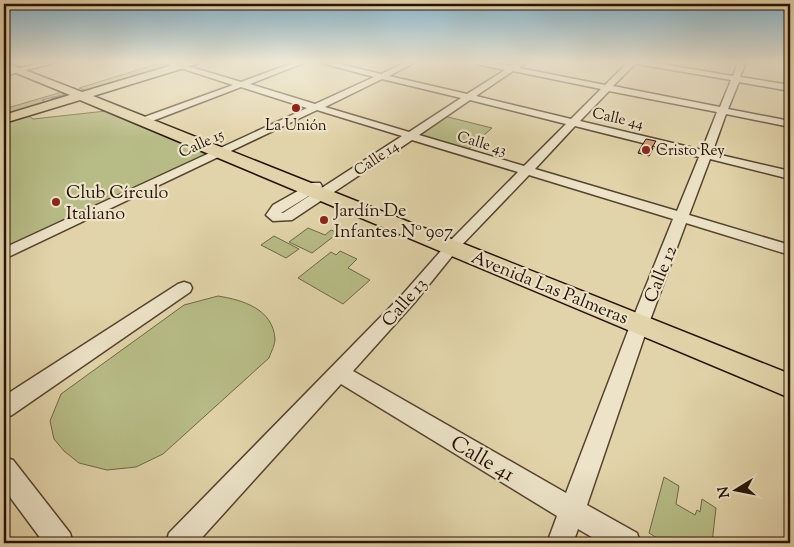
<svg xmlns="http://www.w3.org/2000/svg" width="794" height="547" font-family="'Sorts Mill Goudy',serif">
  <rect width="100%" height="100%" fill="#e2d4aa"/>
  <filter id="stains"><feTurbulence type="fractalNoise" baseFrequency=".004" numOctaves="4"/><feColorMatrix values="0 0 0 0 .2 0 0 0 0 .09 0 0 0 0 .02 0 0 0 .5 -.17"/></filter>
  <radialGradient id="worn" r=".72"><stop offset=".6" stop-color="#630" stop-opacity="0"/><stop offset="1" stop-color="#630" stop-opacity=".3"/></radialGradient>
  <!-- green -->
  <g fill="#b7bc86" stroke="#6f6846">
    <polygon points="157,64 171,66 87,91 79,88"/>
    <polygon points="62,92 66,94 42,100 46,102 68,95 72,97 4,118 4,109"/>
    <polygon points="115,110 212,153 4,251 4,122 27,115 33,119"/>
    <polygon points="444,116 492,128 466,151 419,137 417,134"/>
    <polygon points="308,228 325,235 331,230 338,233 312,253 289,242"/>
    <polygon points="274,236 299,249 286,258 261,245"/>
    <polygon points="340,251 357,259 348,268 370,280 343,304 298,278 331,252 336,255"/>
    <path d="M218,296C243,300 273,309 275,339C275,345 271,352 269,358L163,454L136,467L107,470L79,463L64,451L54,439L50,421L61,394L184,305Z"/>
    <polygon points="664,477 679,486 676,504 695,515 697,510 700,512 702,499 716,508 712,543 665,543 649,533"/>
  </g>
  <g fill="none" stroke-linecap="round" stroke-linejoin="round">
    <!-- stream -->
    <polyline stroke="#697669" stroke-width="2" points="52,99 66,95"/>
    <!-- minor casing -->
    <g stroke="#56432e" stroke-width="3">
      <g id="minor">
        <polygon points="44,62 57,62 4,76 4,72"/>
        <path d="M162,62H174L241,82L295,62H306L250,84L315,104L374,77L318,62H331L381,74L406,62H416L389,76L467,94L505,70L476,64L475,62H490L511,66L517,62H526L519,68L605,85L628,62H650L733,76L738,62H746L740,77L790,85V91L739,82L728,109L790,121V127L726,114L712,153L790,171V179L710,159L689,215L790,245V255L686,223L649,323L587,505L637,533L640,543H602L578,529L573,543H547L557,516L341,384L197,543H166L169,533L403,294L447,244L518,172L412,140L292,220L273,221L266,215L273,205L312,183H320L322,186L320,189L281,213H283L402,136L317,110L4,259V248L307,108L241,87L147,123H139V119L233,85ZM635,64H637L731,80L720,107L613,86ZM513,71L601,89L571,119L476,96ZM382,79L461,98L409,132L325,107ZM609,91L717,112L702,150L580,121ZM470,100L566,124L524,166L419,135ZM575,126L699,157L677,211L535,169ZM529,175L673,219L631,323L566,493L353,371L415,302L457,250Z"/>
        <polygon points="184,282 190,284 192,288 190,292 12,415 4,418 4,396 178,284"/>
        <polygon points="4,457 13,460 70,533 73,543 44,543 4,489"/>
      </g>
    </g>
    <!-- major casing -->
    <g stroke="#271305" stroke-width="3">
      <polygon id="major" points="4,62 82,92 183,62 198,62 197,64 93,96 790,374 790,398 80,100 4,123 4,115 70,95 4,68"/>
    </g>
    <!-- minor -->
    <use href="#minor" fill="#ece3c8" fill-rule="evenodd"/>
    <!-- major -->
    <use href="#major" fill="#e2d4aa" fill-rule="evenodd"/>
  </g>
  <!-- wall -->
  <polygon fill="#b5896a" stroke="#271305" points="641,147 653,148 649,156 638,153"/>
  <!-- building -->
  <polygon fill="#d29f7b" stroke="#271305" points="646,139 656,141 651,149 641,147"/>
  <!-- sky -->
  <linearGradient id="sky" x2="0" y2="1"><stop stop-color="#87b6d0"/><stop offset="0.45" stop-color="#f2ecd9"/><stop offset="1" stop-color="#f2ecd9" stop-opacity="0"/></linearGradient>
  <rect width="794" height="138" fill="url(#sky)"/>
  <!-- markers -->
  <g fill="#8f2418" stroke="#ece3c8" stroke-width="2">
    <circle cx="296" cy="108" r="5"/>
    <circle cx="646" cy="150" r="5"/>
    <circle cx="56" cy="202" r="5"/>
    <circle cx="324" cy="220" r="5"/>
  </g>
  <g text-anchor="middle" stroke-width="4.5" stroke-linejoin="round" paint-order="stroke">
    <!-- far-street labels -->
    <g font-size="15" fill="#271305" stroke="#ece3c8">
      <text transform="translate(618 118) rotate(13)" y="5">Calle 44</text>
      <text transform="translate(201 143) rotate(-25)" y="5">Calle 15</text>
      <text transform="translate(482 143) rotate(17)" y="5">Calle 43</text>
      <text transform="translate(376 158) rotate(-34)" y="5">Calle 14</text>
    </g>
    <!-- far-poi labels -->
    <g font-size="15" fill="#271305" stroke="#ece3c8">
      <text x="296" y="130">La Unión</text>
      <text x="656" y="155" text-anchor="start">Cristo Rey</text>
    </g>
    <!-- poi labels -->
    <g font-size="18" fill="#271305" stroke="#ece3c8" text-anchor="start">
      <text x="66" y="198">Club Círculo<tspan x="66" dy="21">Italiano</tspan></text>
      <text x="334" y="216">Jardín De<tspan x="334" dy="21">Infantes Nº 907</tspan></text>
    </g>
    <!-- street labels -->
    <g font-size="18" fill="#271305" stroke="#ece3c8">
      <text transform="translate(660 274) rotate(-68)" y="6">Calle 12</text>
      <text transform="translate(550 287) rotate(22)" y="6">Avenida Las Palmeras</text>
      <text transform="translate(404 302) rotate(-49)" y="6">Calle 13</text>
    </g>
    <!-- near-street labels -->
    <g font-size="21" fill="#271305" stroke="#ece3c8">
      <text transform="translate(483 458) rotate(30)" y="7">Calle 41</text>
    </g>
  </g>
  <!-- margin -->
  <rect width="794" height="547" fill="none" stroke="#e2d4aa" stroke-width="20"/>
  <rect x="5" y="5" width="784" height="537" fill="none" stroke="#271305" stroke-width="2.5"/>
  <rect x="10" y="10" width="774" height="527" fill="none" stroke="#271305"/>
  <!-- north arrow -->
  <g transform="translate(736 490) rotate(260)" stroke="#ece3c8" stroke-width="4" paint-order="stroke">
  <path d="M0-4L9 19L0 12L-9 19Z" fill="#271305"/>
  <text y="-8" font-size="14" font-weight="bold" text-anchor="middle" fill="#271305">N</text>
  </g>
  <rect width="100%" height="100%" filter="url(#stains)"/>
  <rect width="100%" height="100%" fill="url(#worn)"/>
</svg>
